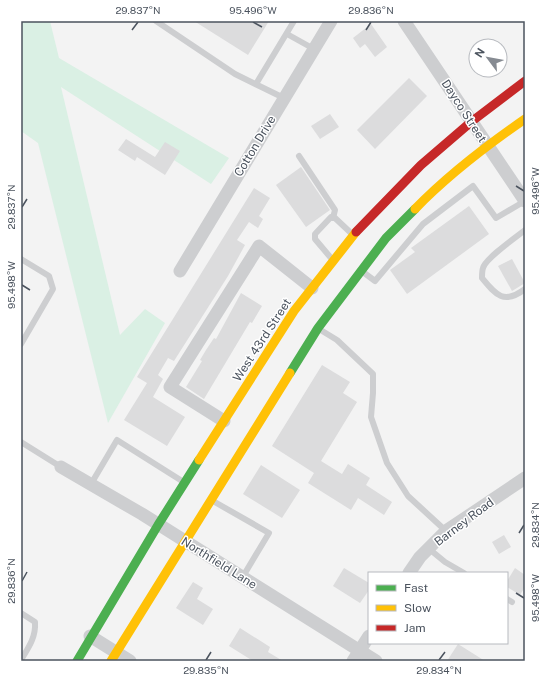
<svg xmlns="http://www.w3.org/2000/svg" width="546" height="682" font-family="'Public Sans',sans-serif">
  <rect width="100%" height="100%" fill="#f3f3f3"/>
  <!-- green -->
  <polygon fill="#daf0e4" points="21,21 50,21 59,58 229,158 211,184 61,87 120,335 145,309 165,323 108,423 38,143 21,131"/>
  <!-- building -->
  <g fill="#dcdcdd">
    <polygon points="194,21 269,21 248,55"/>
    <polygon points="371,24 387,47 375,57 365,44 360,48 353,38"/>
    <polygon points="409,78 427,96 375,149 357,130"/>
    <polygon points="330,114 339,127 320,139 311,126"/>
    <polygon points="126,139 155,157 165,142 180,151 165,175 137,157 135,161 118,150"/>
    <polygon points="301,167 330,210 306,227 276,185"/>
    <polygon points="254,188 270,198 259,216 263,219 258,228 249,222 237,240 245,245 228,276 174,361 168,358 158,375 163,379 153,397 185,417 167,446 124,420 147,383 137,377"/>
    <polygon points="469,206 489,234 407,294 390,270 415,252 411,248"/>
    <polygon points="512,259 525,283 512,291 498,266"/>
    <polygon points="241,293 262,306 252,323 250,322 204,399 186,387 202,361 200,360 206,350 214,338 216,339"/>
    <polygon points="322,365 350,382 343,393 357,402 321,461 342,474 348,464 370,478 366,485 392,502 384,515 358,498 351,510 308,483 314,473 272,446"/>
    <polygon points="261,465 300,490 282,518 243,494"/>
    <polygon points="504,535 511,547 499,554 492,542"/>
    <polygon points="344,568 369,583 369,590 360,603 333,586"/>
    <polygon points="515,568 525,575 525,587 520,595 507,587 507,581"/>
    <polygon points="193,582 203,588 197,599 213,609 203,625 176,608"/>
    <polygon points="240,628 270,647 268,652 283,661 253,661 229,646"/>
    <polygon points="458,644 485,661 447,661"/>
  </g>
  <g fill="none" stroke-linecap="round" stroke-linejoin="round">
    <!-- lane -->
    <g stroke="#cdced0" stroke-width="6">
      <polyline points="156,21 235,74 284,98"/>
      <polyline points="287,34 314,49"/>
      <polyline points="256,84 294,21"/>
      <polyline points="299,156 335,210 333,218"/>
      <path d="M525,230C516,237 485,259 483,268C482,271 482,275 482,278C496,295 504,305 525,289"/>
      <polyline points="331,258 315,239 315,234 331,217 335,218 351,233"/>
      <polyline points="21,259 49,276 53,289 21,344"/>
      <polyline points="363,272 375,281 423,224 473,186 496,218 525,201"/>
      <polyline points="319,329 337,340 373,374 373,393 371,417 387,463 408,496 446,531"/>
      <polyline points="21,442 61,467"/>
      <polyline points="91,484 117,440 182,481"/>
      <polyline points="213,501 269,533 242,578"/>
      <polyline points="428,548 445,562 464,573"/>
      <polyline points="507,599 512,602"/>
      <path d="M21,613L35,622C36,637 29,647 21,660"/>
    </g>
    <!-- street -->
    <g stroke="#cdced0" stroke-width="13">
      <polyline points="404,21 525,201"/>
      <polyline points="180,271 331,21"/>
      <polyline points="224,421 170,387 259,246 312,288"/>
      <polyline points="61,467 142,514 376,661"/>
      <polyline points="409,573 420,557 446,531 525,478"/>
      <polyline points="90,636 130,661"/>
      <polyline points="353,661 369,636"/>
    </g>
    <!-- fast -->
    <g stroke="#4caf50" stroke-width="9">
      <polyline points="290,373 318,328 386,238 415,209"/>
      <polyline points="77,661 158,525 199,460"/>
    </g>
    <!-- slow -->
    <g stroke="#ffc107" stroke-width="9">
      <path d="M415,209C448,175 486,146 525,119"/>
      <polyline points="199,460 294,311 356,232"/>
      <polyline points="111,661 290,373"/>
    </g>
    <!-- jam -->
    <polyline stroke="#c62828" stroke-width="9" points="356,232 421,165 471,122 525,81"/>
  </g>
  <!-- ticks -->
  <path fill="none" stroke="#4b535e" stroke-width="1.5" d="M253,22L262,27M132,30L138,22M366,30L371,22M516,186L524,191M22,207L27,199M22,285L30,290M519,533L524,525M22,581L27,572M516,593L524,598M206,660L211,652M439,660L445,652"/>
  <g text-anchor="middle" stroke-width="3" stroke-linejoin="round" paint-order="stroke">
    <!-- street labels -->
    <g font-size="12" fill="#4b535e" stroke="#fff">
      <text transform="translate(464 111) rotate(57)" y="4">Dayco Street</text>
      <text transform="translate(255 146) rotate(-59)" y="4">Cotton Drive</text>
      <text transform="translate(262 340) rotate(-57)" y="4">West 43rd Street</text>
      <text transform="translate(464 522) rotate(-37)" y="4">Barney Road</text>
      <text transform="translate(219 563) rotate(32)" y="4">Northfield Lane</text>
    </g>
  </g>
  <!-- border -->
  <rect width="546" height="682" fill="none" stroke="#ffffff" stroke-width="44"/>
  <!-- legend -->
  <rect x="368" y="572" width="140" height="72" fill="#ffffff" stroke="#b7babf"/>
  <rect x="376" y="585" width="20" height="6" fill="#4caf50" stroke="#b7babf"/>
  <text x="404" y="592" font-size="12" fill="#4b535e">Fast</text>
  <rect x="376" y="605" width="20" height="6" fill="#ffc107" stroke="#b7babf"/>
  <text x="404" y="612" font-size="12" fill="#4b535e">Slow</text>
  <rect x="376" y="625" width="20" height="6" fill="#c62828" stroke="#b7babf"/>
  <text x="404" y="632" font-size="12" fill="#4b535e">Jam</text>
  <!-- north arrow -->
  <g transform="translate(488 58) rotate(302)"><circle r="19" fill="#ffffff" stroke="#b7babf"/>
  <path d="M0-3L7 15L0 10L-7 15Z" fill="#868b92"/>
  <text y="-6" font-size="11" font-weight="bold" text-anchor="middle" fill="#4b535e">N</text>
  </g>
  <rect x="22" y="22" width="502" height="638" fill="none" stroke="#4b535e" stroke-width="1.5"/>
  <g font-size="10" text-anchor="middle" fill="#4b535e">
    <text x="138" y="14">29.837°N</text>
    <text x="253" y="14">95.496°W</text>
    <text x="371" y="14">29.836°N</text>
    <text transform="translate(535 191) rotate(-90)" y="4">95.496°W</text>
    <text transform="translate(11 207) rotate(-90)" y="4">29.837°N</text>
    <text transform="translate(11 285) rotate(-90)" y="4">95.498°W</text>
    <text transform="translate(535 525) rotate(-90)" y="4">29.834°N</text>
    <text transform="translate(11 581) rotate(-90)" y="4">29.836°N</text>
    <text transform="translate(535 598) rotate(-90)" y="4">95.498°W</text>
    <text x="206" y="674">29.835°N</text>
    <text x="439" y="674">29.834°N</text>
  </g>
</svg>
